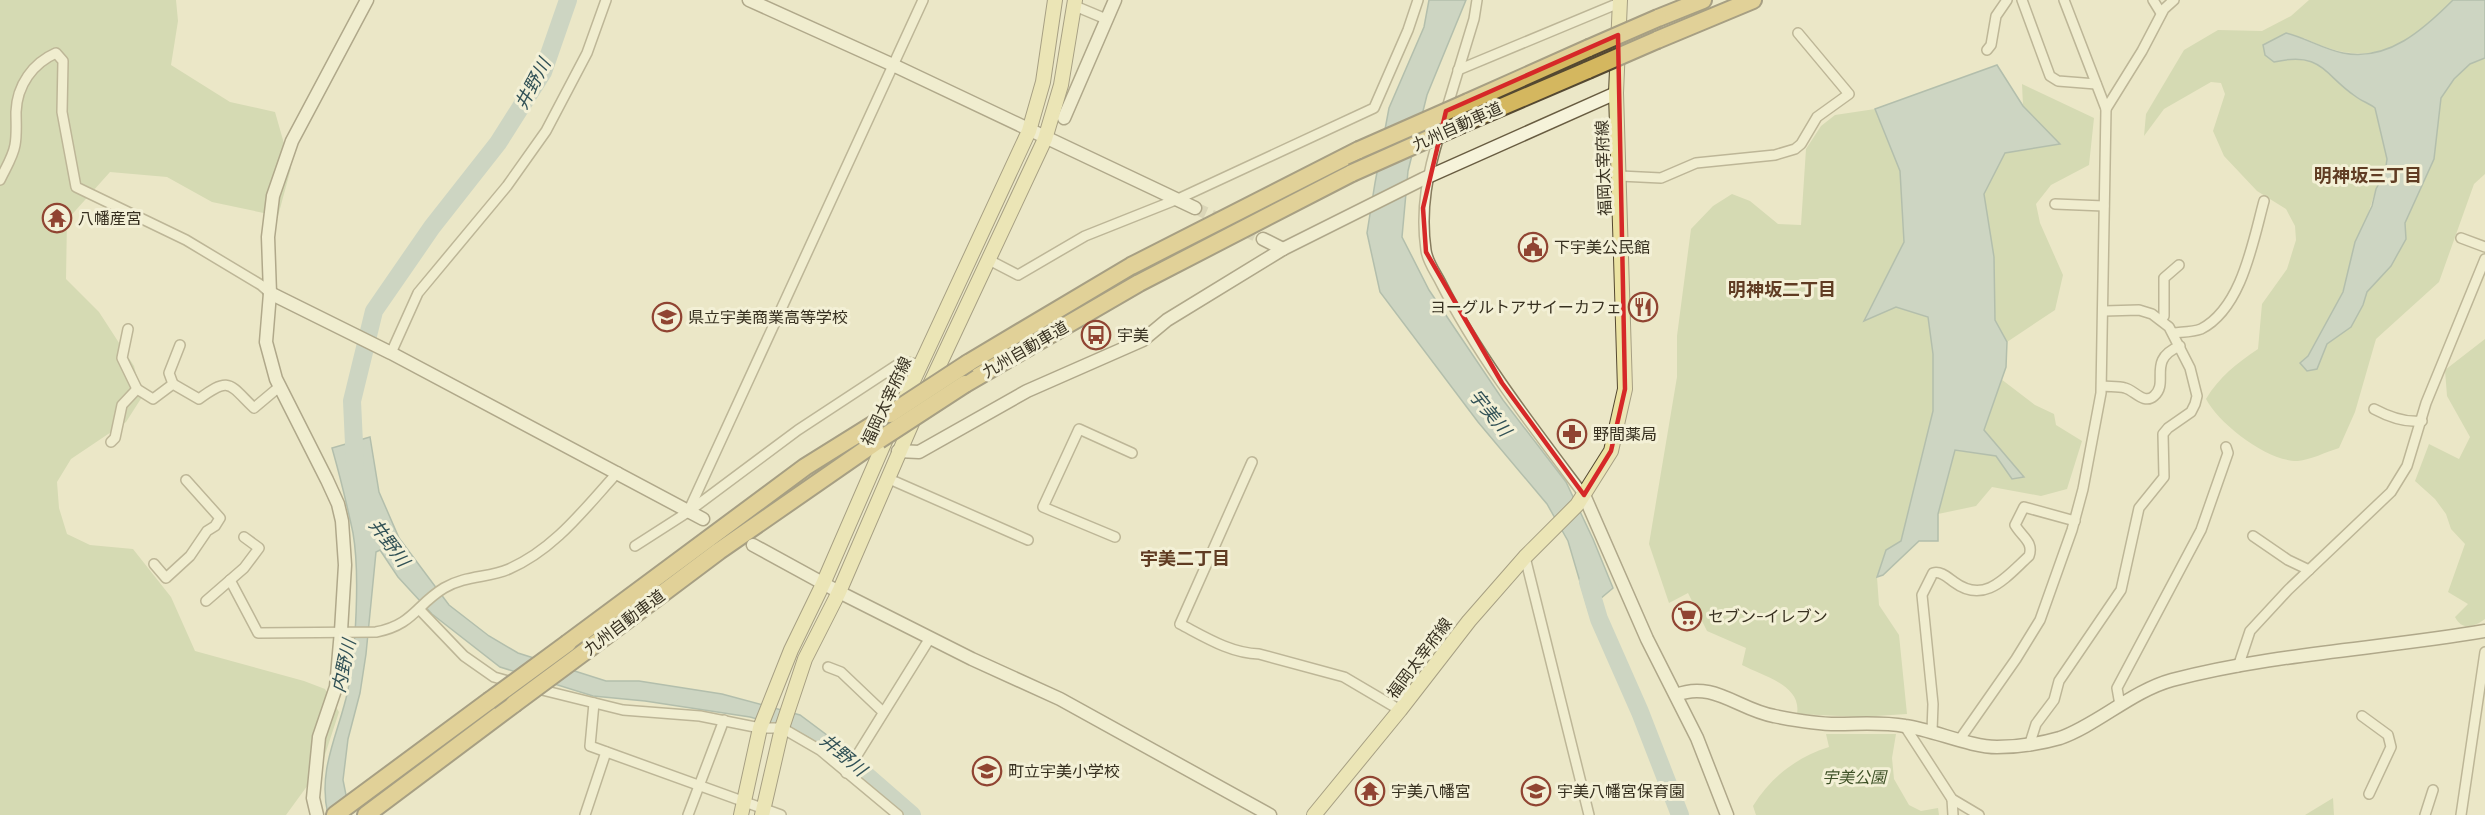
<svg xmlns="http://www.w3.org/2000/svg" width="2485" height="815" font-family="Lora,'Noto Sans JP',serif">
  <rect width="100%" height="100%" fill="#ebe7c7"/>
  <!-- green -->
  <g fill="#bbc99c">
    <polygon points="0,0 176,0 178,21 171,65 230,102 275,112 291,168 278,216 212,202 167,177 110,172 67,220 66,279 99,312 134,366 142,397 126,422 71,459 57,482 59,508 67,534 90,545 133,549 171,597 195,651 304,681 325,689 339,712 321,767 286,815 0,815"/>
    <path d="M2309,0H2453C2405,48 2370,71 2304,38L2274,61C2322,51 2323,74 2355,96C2361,101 2369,103 2375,108L2387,159L2385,174L2376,189L2343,292L2308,356L2300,363L2317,369L2327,344L2351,327L2363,305L2367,292L2391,266L2406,239L2405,223L2434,159L2441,98L2454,79L2470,64L2485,58V174L2474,184L2439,282L2376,339L2355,412L2339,448C2326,452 2310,460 2298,461C2268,462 2219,424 2206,399C2219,377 2237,363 2258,349L2262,304L2287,269L2296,240L2295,226L2286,209L2257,191L2224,156L2213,131L2225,94L2221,83L2211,82L2164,109L2144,136L2146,114L2184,50L2218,30L2262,31L2291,16Z"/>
    <polygon points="2022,84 2094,118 2089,165 2051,185 2036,204 2040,223 2063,275 2055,310 2007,342 1995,320 1994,257 1983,194 2005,153 2059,144 2023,106"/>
    <path d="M1875,109L1900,171L1904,242L1864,320L1896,307L1928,317L1933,354V411L1901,541L1886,550L1877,577L1879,605L1899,635L1907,714L1860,717L1797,714C1802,685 1763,676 1742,665L1746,648L1707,631L1688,593L1669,603L1649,544L1677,377V336L1691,229L1713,206L1732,194L1750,201L1778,224L1801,225L1806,149L1821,126L1835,115Z"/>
    <path d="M2485,339V619C2474,627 2462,631 2455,617L2468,604L2448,592L2465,544L2451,529L2446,514L2435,499L2415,481L2429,444L2459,459L2470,437L2447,396L2445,370Z"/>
    <polygon points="2001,379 2035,405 2054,414 2056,425 2082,441 2067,489 2041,496 1992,487 1976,506 1938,514 1954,450 1996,456 2012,479 1984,430"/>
    <path d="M1826,734H1896L1892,758L1894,779L1909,805L1921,811L1938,808L1939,815H1756L1753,806C1771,777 1797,757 1829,747Z"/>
    <polygon points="2333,798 2334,815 2305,815"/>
  </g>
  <!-- water -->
  <g fill="#a8bfbd" stroke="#6f8d8c" stroke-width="1.5">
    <polygon points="1429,0 1466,0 1427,95 1408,171 1402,237 1429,290 1503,400 1566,482 1593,539 1613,588 1588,609 1568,541 1547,504 1478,422 1380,292 1367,233 1375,183 1389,108 1424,27"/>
    <path d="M2453,0H2485V58L2470,64L2454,79L2441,98L2434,159L2405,223L2406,239L2391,266L2367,292L2363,305L2351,327L2327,344L2317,369L2307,371L2300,363L2308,356L2343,292L2355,242L2372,206L2376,189L2385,173L2387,159L2375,108C2369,103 2361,101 2355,96C2323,74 2322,51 2274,62L2265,55L2263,45L2286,33C2306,38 2323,49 2343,53C2388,62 2424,29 2453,0Z"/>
    <polygon points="1997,65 2023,106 2060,144 2005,153 1984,194 1994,257 1995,320 2007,342 2006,367 1984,430 2024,477 2012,479 1996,456 1955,450 1938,514 1938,541 1919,541 1883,575 1877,577 1886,550 1901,541 1933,411 1933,354 1928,317 1896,307 1864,321 1904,242 1900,171 1875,109"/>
    <path d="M370,437L379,492L399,538L449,605L489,636L518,653L606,681H639L722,694L800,715L863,762L859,777L811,739L793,729L750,717L645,701L593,696L500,667L432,614L398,577L380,550L376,552L366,654L360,693L348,739L343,780L350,815H328C317,769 339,733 348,690C356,650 360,573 353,533C347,505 340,476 332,448Z"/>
  </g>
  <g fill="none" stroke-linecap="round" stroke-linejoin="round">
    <!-- river -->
    <g stroke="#a8bfbd" stroke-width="18">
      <polyline points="355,465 352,401 374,311 432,227 498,143 543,72 568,0"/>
      <polyline points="1588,582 1599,619 1640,712 1680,815"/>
      <polyline points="843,755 912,815"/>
    </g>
    <!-- secondary-tunnel -->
    <polyline stroke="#c7c2a6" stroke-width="12" stroke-dasharray="12 6" stroke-linecap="butt" points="1195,208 1263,239"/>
    <!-- street casing -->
    <g stroke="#867b5e" stroke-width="12">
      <g id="street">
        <polyline points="2022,0 2050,76 2058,81 2096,84"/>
        <polyline points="2153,0 2161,13"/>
        <polyline points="1075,6 1106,19"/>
        <polyline points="1987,50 1991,45 1996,16 2007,0"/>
        <polyline points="1458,70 1619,3"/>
        <polyline points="2106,109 2142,51 2164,9 2174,0"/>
        <polyline points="1446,111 1474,19 1477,0"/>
        <path d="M1440,133C1428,171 1420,209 1426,250C1427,261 1436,273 1441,283C1479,358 1533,427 1584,495"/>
        <polyline points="1620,176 1661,178 1696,163 1775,155 1795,149 1801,144 1817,117 1849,94 1798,33"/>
        <path d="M0,180C5,169 13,157 15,145C17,134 16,124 16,112C17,85 33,63 56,53L63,61L62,112L76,187L186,240L261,285L270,293"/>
        <polyline points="2055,204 2104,206"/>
        <polyline points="2461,238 2485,247"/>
        <polyline points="989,260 1018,275 1085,236 1178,199 1374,108 1408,30 1418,0"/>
        <polyline points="2161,320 2164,316 2164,278 2179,265"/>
        <polyline points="128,329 122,358 137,389"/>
        <path d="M2174,333C2182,332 2193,332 2201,329C2242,308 2253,241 2264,201"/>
        <polyline points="391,353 418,293 507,186 546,131 587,53 606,0"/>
        <polyline points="173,384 169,373 180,345"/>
        <path d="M2102,386C2109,387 2118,386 2125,388C2134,390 2144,405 2154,396C2170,382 2146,360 2180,346"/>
        <path d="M2374,409C2389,417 2405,423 2422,421"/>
        <path d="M111,442L115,438L122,405L137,389L153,399L173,384L199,399C230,376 229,384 254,408L279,387"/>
        <path d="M1252,462L1180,624C1205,637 1230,653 1259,654L1344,677L1400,710"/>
        <polyline points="887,478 1028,540"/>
        <polyline points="688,512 923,0"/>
        <polyline points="2253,536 2288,560 2309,570"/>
        <polyline points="1115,537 1043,507 1079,429 1132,453"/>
        <polyline points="635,546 688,512 798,430 903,361 921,365"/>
        <polyline points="1525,557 1589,815"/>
        <polyline points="154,564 166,578 190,556 207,531 215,526 220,518 186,480"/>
        <path d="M230,580L258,633L376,632C413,625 416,605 444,588C466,575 489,578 509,569C555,549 585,508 618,472"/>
        <polyline points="206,601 244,568 259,548 244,537"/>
        <polyline points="419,609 464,656 494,677 515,683"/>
        <polyline points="828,667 841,672 883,712"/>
        <polyline points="2238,667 2250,631 2288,590 2391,492 2407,466 2426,403 2485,259"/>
        <polyline points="534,688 623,710 700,716 760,728 782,728 820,750 898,815"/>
        <polyline points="594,703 590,746 781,815"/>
        <polyline points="2120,705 2117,688 2201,530 2228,453 2226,447"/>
        <polyline points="2362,716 2388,735 2391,747 2369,794"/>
        <polyline points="1904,725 1952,799 1979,815"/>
        <path d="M1932,731L1933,704L1922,595L1933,573C1941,571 1947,577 1954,582C1985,605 2006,577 2029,556C2034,542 2022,537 2015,525L2024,507L2075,521"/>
        <polyline points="1960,739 2016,659 2040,620 2072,530 2083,489 2101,393 2106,109 2064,0"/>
        <polyline points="2029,746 2036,724 2054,700 2059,681 2121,590 2139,508 2164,477 2163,434 2168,428 2191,412 2195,404 2197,396 2190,368 2169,327 2152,314 2139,310 2104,311"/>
        <polyline points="846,773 930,638"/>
        <polyline points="1952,799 1953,815"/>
        <polyline points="585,815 606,752"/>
        <polyline points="688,815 724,720"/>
        <polyline points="2425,815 2433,790"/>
        <polyline points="2461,815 2485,652"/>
      </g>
    </g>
    <!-- secondary casing -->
    <g stroke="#685c41" stroke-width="15">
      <g id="secondary">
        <polyline points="749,0 893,65 1195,208"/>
        <polyline points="1064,118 1115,0"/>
        <polyline points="1263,239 1283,249"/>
        <polyline points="270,293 391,353 703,519"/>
        <polyline points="898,451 919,452 1027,391 1143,340 1167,320 1283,249 1423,179 1616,93"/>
        <polyline points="1584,495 1647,639 1697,738 1727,815"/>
        <polyline points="753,545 839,592 972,659 1060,699 1270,815"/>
        <path d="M1676,695C1713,680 1739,710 1774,716C1794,720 1817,724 1837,724C1860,724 1882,722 1905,726C1934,730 1970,747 1997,747C2019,747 2039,744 2060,738C2097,725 2132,691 2172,680C2275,653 2381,649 2485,631"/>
        <polyline points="317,815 313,798 319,737 336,687 341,631 345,565 342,521 338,504 327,480 276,379 266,342 270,293 268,237 273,196 292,141 367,0"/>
      </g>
    </g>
    <!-- primary casing -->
    <g stroke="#544831" stroke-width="16">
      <g id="primary">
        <polyline points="927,391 1045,139 1061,85 1075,0"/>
        <polyline points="901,407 1029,131 1043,82 1055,0"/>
        <polyline points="741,815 760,728 791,650 823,584 889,432"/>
        <polyline points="762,815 782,728 805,659 839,592 915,416"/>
        <polyline points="1314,815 1400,710 1469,621 1525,557 1577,505 1611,451 1625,389 1616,93 1620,0"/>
      </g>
    </g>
    <!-- highway casing -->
    <g stroke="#544831" stroke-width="20">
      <g id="highway">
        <polyline points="1658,18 1703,0"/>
        <polyline points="1657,40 1753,0"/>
        <polyline points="1468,102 1589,48"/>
        <polyline points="1462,124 1588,70"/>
        <polyline points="968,363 1131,266 1359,150"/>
        <polyline points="965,384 1139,283 1352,173"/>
        <polyline points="568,643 805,467 890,414"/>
        <polyline points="591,647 719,551 879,440"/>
        <polyline points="335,815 489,701"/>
        <polyline points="366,815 514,704"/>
      </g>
    </g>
    <!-- street -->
    <use href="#street" stroke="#f6f3da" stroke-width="9"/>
    <!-- secondary -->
    <use href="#secondary" stroke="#f6f3da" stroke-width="12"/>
    <!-- primary -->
    <use href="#primary" stroke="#ebe3a2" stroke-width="14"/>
    <!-- highway -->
    <use href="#highway" stroke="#d4b75f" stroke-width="16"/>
    <!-- highway-bridge casing -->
    <g stroke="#544831" stroke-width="20" stroke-linecap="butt">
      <g id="highway-bridge">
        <polyline points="1589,48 1658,18"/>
        <polyline points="1588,70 1657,40"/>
        <polyline points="1359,150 1468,102"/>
        <polyline points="1352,173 1462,124"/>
        <polyline points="890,414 968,363"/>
        <polyline points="879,440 965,384"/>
        <polyline points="489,701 568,643"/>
        <polyline points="514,704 591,647"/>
      </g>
    </g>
    <!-- highway-bridge -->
    <use href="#highway-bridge" stroke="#d4b75f" stroke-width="16"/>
  </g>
  <!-- marked area -->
  <path d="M0 0H2485V815H0ZM1618,35L1625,389L1611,451L1584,495L1502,383L1426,252L1423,208L1446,111Z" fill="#ebe7c7" fill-opacity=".55" fill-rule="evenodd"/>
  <path fill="none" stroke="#d62828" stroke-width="4.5" stroke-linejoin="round" d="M1618,35L1625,389L1611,451L1584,495L1502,383L1426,252L1423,208L1446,111Z"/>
  <!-- icons -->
  <defs>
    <g id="temple-ring" transform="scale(1.5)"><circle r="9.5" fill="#f3f0d6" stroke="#904432" stroke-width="1.5"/><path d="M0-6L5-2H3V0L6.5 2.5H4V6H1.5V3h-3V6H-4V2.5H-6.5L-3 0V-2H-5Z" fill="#904432"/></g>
    <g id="civic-ring" transform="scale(1.5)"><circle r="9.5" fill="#f3f0d6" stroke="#904432" stroke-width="1.5"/><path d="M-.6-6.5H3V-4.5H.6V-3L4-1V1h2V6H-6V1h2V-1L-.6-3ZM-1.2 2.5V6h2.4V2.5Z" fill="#904432"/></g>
    <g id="restaurant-ring" transform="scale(1.5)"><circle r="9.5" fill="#f3f0d6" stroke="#904432" stroke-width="1.5"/><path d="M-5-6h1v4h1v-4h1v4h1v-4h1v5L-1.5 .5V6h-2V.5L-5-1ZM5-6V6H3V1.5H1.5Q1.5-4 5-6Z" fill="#904432"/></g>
    <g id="school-ring" transform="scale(1.5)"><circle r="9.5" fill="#f3f0d6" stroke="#904432" stroke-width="1.5"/><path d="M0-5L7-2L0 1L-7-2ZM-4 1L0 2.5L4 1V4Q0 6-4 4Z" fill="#904432"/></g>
    <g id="bus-ring" transform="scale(1.5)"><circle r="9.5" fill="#f3f0d6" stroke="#904432" stroke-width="1.5"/><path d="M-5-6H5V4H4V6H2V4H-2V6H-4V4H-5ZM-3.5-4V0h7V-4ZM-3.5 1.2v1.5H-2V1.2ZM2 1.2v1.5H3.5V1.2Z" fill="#904432"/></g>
    <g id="pharmacy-ring" transform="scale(1.5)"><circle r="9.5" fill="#f3f0d6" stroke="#904432" stroke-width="1.5"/><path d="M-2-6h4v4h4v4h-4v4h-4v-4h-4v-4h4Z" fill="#904432"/></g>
    <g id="supermarket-ring" transform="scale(1.5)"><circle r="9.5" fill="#f3f0d6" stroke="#904432" stroke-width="1.5"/><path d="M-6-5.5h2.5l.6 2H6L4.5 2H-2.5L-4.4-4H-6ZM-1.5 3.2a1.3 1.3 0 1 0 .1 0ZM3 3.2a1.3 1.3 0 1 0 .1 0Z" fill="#904432"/></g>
  </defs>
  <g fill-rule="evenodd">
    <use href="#temple-ring" x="57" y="218"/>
    <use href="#civic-ring" x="1533" y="247"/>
    <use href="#restaurant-ring" x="1643" y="307"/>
    <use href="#school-ring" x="667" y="317"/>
    <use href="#bus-ring" x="1096" y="335"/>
    <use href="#pharmacy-ring" x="1572" y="434"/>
    <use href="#supermarket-ring" x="1687" y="616"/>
    <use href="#school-ring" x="987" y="771"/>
    <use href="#temple-ring" x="1370" y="791"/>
    <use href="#school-ring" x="1536" y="791"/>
  </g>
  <g text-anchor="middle" stroke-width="6" stroke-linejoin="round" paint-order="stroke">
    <!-- street labels -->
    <g font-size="16" fill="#373020" stroke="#f3f0d6">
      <text transform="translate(1457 126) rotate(-24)" y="6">九州自動車道</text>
      <text transform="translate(1603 168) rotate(-92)" y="6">福岡太宰府線</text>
      <text transform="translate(1025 349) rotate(-30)" y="6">九州自動車道</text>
      <text transform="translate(886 401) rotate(-65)" y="6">福岡太宰府線</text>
      <text transform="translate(624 622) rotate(-37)" y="6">九州自動車道</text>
      <text transform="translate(1419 658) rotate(-53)" y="6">福岡太宰府線</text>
    </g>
    <!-- poi labels -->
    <g font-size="16" fill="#373020" stroke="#f3f0d6" text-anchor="start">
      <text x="78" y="224">八幡産宮</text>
      <text x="1554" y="253">下宇美公民館</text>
      <text x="1622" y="313" text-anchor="end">ヨーグルトアサイーカフェ</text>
      <text x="688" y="323">県立宇美商業高等学校</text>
      <text x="1117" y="341">宇美</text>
      <text x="1593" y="440">野間薬局</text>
      <text x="1708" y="622">セブン-イレブン</text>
      <text x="1008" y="777">町立宇美小学校</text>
      <text x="1391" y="797">宇美八幡宮</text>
      <text x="1557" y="797">宇美八幡宮保育園</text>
    </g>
    <!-- park labels -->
    <g font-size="16" font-style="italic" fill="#3f5228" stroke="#f3f0d6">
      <text x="1854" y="783">宇美公園</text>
    </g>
    <!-- water labels -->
    <g font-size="18" font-style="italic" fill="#315156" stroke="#f3f0d6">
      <text transform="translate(533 84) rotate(-62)" y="6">井野川</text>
      <text transform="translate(1490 413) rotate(51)" y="6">宇美川</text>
      <text transform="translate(389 543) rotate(53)" y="6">井野川</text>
      <text transform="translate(344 666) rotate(-78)" y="6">内野川</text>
      <text transform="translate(843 755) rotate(40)" y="6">井野川</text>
    </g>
    <!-- neighbourhood labels -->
    <g font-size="18" font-weight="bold" fill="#603c23" stroke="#f3f0d6">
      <text x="2368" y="182">明神坂三丁目</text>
      <text x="1782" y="296">明神坂二丁目</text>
      <text x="1185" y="565">宇美二丁目</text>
    </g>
  </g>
</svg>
